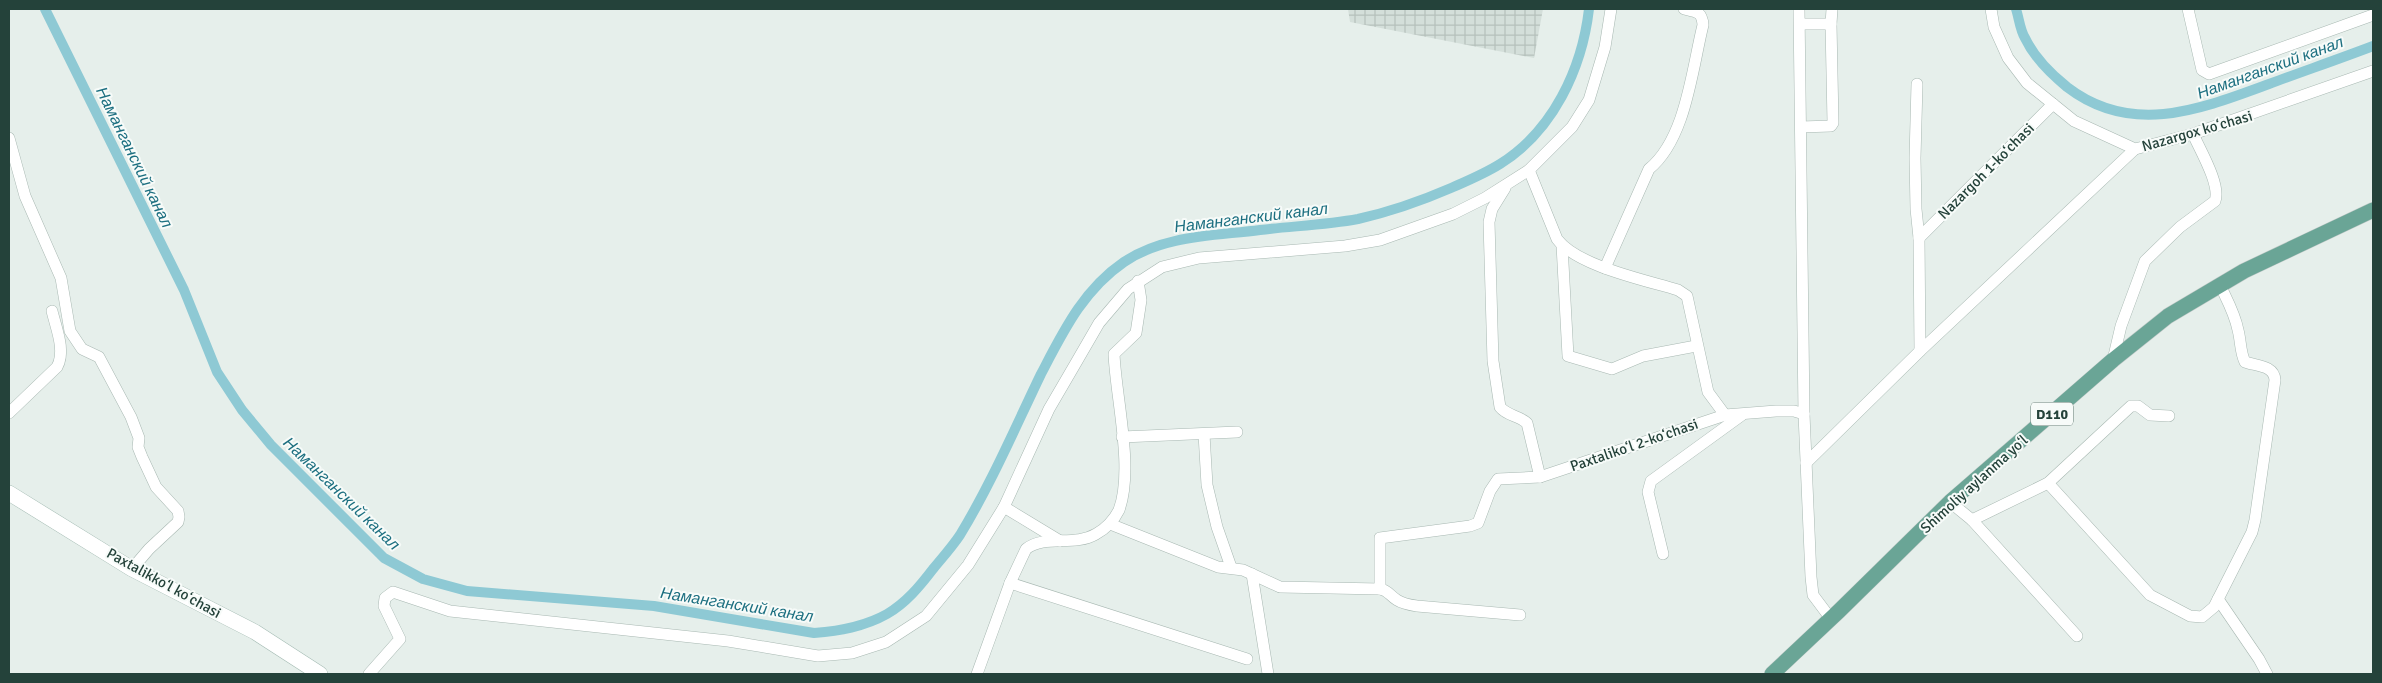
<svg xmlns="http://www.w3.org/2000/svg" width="2382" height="683" font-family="Signika,sans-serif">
  <defs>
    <pattern id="industrial-grid" width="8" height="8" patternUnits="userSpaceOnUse" patternTransform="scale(1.25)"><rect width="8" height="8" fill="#d4dfda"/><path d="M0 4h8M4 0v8" fill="none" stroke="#b6c1bc"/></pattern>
  </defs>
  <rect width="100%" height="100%" fill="#e6efeb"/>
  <!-- industrial -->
  <polygon fill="url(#industrial-grid)" points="1348,9 1543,9 1534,58 1350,22"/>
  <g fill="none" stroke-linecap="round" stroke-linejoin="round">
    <!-- canal -->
    <g stroke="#8ec9d4" stroke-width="10">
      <path d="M45,9L184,290L217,372L242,410L271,445L384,558L423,579L467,591L654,606L814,633C839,631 864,627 887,614C906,603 920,586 933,569C942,558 952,547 960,535C991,484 1015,428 1041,374C1063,332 1083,290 1124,262C1164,235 1214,236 1260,230C1293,226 1326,225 1358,219C1389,212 1421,201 1451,188C1467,181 1484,174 1500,164C1553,131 1582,69 1589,9"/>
      <path d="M2016,9C2019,18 2020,30 2025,38C2034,57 2051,74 2067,87C2132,137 2201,109 2269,84C2304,71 2339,59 2373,46"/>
    </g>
    <!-- street casing -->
    <g stroke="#a8b8b2" stroke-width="12">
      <g id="street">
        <polyline points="1799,9 1804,414 1811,577 1813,595 1831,619"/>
        <polyline points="1991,9 1994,27 2008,58 2027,83 2074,121 2135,149 2193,134 2373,71"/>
        <polyline points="2188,9 2202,70 2209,74 2373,15"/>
        <polyline points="1800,24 1831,24 1832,9"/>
        <polyline points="1917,84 1915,158 1916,209 1919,238 1920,351"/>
        <polyline points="1801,127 1831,126 1833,123 1831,24"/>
        <polyline points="9,138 25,196 61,278 70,331 82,349 99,357 131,417 139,438 138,447 142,457 156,487 178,511 179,517 178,522 149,549 132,569"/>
        <path d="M1529,170L1557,239C1577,266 1645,280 1678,290L1687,296L1708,392L1725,415"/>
        <path d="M1505,188L1492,209L1489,222L1493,361L1500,407C1507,416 1518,415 1527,423L1540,477"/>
        <polyline points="1919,238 2053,104"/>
        <polyline points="1562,245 1568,356 1612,369 1643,356 1696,346"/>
        <path d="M1605,268L1649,169C1686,139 1692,69 1703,25C1702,11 1696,12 1684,9"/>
        <path d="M2113,360L2121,326L2145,261L2180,227L2215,201C2221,185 2200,150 2193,134"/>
        <path d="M9,413L57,367C66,351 56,328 52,311"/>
        <polyline points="1204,434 1207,485 1217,527 1231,567"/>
        <polyline points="1122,437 1237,432"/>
        <polyline points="1806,463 1920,351 2135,149"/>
        <path d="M2048,483L2150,595L2190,616L2202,617L2214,607L2252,532L2255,520L2275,380C2274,365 2256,366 2245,362C2240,352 2241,341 2238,330C2235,314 2227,300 2220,285"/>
        <polyline points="1950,502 1972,520 2077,636"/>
        <polyline points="1004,507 1060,541"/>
        <polyline points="1972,520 2048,483 2131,406 2138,406 2150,415 2169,416"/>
        <path d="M1110,524L1218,567L1243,570L1280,587L1380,589C1388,590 1390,596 1397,600C1403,604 1410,605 1417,606L1520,615"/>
        <polyline points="1663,554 1648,492 1651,481 1742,415"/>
        <polyline points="1252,574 1268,674"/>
        <polyline points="1010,583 1247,659"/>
        <polyline points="1380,589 1380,538 1470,526 1478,523 1490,491 1498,479 1540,477 1725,415 1776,411 1794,411 1804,414"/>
        <polyline points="2218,599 2259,659 2267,674"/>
        <polyline points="369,674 400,639 384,606 385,598 393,592 450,611 728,641 818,656 852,653 886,642 926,616 968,565 1004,507 1049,409 1077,361 1099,323 1128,289 1162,267 1199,258 1345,246 1380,240 1453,214 1485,198 1529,170 1572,127 1589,100 1605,47 1611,9"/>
        <path d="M977,674L1010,583L1026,549C1045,534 1074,547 1096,534C1105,529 1114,520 1119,510C1134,469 1116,399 1114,354L1136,333L1141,300L1138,281"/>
      </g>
    </g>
    <!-- secondary casing -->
    <g stroke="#a4bbb3" stroke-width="16">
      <polyline id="secondary" points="9,493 132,569 255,632 320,674"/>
    </g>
    <!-- primary casing -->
    <g stroke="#c2cac8" stroke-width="16">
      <polyline id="primary" points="1772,674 1839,611 1950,502 2113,360 2168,316 2244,271 2373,210"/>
    </g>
    <!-- street -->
    <use href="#street" stroke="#fff" stroke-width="11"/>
    <!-- secondary -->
    <use href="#secondary" stroke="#fff" stroke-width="15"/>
    <!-- primary -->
    <use href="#primary" stroke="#6aa596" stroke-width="15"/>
  </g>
  <g text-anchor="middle" stroke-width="4" stroke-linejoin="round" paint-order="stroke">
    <!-- shield labels -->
    <rect fill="#f7fbf9" stroke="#637a73" stroke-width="1" x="2031" y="402.5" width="42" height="23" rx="4"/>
    <g font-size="14" font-weight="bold" fill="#24423a">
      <text x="2052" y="419">D110</text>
    </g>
    <!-- street labels -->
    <g font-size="15" fill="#24423a" stroke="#f7fbf9">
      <text transform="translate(2197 131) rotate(-16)" y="5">Nazargox koʻchasi</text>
      <text transform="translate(1986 171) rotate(-45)" y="5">Nazargoh 1-koʻchasi</text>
      <text transform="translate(1634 445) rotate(-19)" y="5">Paxtalikoʻl 2-koʻchasi</text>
      <text transform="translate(1974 484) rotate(-42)" y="5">Shimoliy aylanma yoʻl</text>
      <text transform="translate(164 583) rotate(29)" y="5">Paxtalikkoʻl koʻchasi</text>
    </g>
    <!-- water labels -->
    <g font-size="16" font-style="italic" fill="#1c6f80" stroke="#f7fbf9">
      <text transform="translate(2270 67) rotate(-20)" y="6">Наманганский канал</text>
      <text transform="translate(135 157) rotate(64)" y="6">Наманганский канал</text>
      <text transform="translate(1251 217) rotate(-7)" y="6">Наманганский канал</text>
      <text transform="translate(342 493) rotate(44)" y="6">Наманганский канал</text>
      <text transform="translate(737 604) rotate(9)" y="6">Наманганский канал</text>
    </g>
  </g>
  <!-- border -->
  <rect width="2382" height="683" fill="none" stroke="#24423a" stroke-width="20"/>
</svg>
